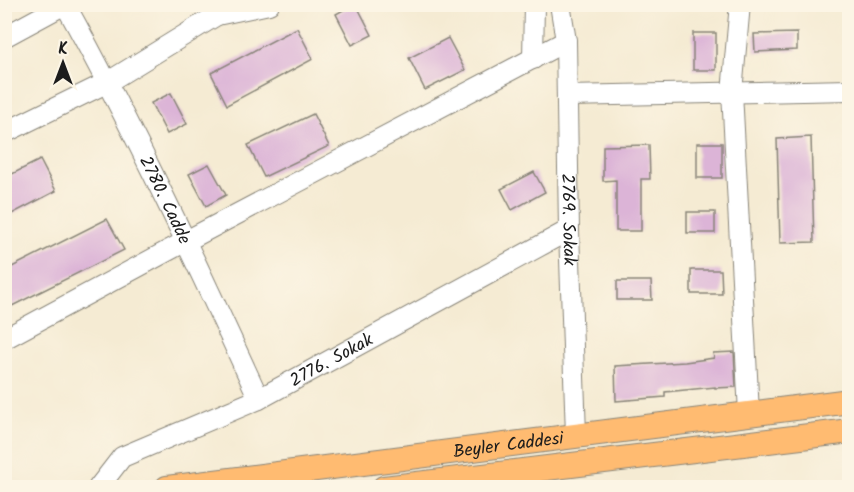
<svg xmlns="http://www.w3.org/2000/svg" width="854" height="492" font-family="Kalam,sans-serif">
  <rect width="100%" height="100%" fill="#fcf5e5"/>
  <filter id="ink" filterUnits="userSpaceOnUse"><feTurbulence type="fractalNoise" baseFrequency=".0167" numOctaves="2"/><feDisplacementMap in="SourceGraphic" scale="12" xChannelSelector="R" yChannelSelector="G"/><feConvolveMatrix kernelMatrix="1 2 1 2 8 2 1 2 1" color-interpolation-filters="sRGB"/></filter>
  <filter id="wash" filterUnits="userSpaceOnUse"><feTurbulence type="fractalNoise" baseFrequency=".008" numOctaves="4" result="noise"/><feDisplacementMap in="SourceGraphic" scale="24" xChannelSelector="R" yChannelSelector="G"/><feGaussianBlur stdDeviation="1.35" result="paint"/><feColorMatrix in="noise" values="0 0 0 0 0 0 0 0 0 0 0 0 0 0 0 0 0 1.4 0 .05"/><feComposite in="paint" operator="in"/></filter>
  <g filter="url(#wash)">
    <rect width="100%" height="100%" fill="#f5ebd3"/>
    <g id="blocks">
      <!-- building -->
      <g fill="#dcb4d7">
        <polygon points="354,4 356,4 372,35 352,45 336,14"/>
        <polygon points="297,28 313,59 227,105 211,73"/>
        <rect x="693" y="33" width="23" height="37"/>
        <polygon points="797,33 797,50 755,52 754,34"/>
        <polygon points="448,38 465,70 425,90 409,58"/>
        <polygon points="171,93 187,124 167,134 151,103"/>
        <polygon points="313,114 329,146 264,177 248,145"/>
        <polygon points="811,137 814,242 780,243 777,139"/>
        <rect x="697" y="143" width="25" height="35"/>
        <polygon points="649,145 650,179 641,179 641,231 616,231 616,180 603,181 603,146"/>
        <polygon points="40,160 56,191 4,218 4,178"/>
        <polygon points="209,164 226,195 206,206 189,174"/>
        <polygon points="534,172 545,192 512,210 501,189"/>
        <rect x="687" y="212" width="28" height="21"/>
        <polygon points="107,219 124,250 10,307 4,297 4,271"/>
        <polygon points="691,270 721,270 722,294 691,294"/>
        <polygon points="617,281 651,281 652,300 617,300"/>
        <polygon points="734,352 736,387 715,388 715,387 665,392 665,397 616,401 615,366 685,362 714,358 713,353"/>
      </g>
    </g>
  </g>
  <g filter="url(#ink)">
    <use href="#blocks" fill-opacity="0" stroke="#888478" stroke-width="1.5"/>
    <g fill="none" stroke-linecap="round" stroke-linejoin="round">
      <!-- minor casing -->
      <g stroke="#888478" stroke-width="22">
        <g id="minor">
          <path id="s1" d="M65,4C136,133 198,266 259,399"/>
          <path id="s2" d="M560,4L566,41L569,230L576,435"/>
          <polyline points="740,4 732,92 749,413"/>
          <polyline points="217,15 269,4"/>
          <polyline points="4,37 65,4"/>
          <polyline points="533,59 534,4"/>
          <polyline points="567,96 850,90"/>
          <polyline points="4,133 108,82 217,15 228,4"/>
          <polyline points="4,339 186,241 566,41"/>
          <path id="s3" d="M98,488L122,457L259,399L569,230"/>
        </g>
      </g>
      <!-- major casing -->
      <g stroke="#888478" stroke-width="26">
        <g id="major">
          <path id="s4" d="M167,488L850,401"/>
          <polyline points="384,488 850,431"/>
        </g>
      </g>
      <!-- minor -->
      <use href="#minor" stroke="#fff" stroke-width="20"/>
      <!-- major -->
      <use href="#major" stroke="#ffbb71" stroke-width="24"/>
    </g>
  </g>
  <g text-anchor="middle" stroke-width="5" stroke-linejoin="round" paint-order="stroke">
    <!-- street labels -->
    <g font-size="18" fill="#1c1c1c" stroke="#fcf5e5">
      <text dy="6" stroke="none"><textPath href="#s1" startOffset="220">2780. Cadde</textPath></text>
      <text dy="6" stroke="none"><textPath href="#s2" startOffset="216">2769. Sokak</textPath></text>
      <text dy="6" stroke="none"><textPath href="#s3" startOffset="270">2776. Sokak</textPath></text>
      <text dy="6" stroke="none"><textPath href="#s4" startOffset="344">Beyler Caddesi</textPath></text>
    </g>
  </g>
  <!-- margin -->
  <rect width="854" height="492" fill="none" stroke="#fcf5e5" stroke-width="24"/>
  <!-- north arrow -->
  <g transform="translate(63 63)" stroke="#fcf5e5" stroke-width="4.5" paint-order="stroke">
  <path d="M0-4.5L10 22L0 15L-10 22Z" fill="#1c1c1c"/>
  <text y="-9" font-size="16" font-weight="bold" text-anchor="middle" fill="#1c1c1c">K</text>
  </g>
</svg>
